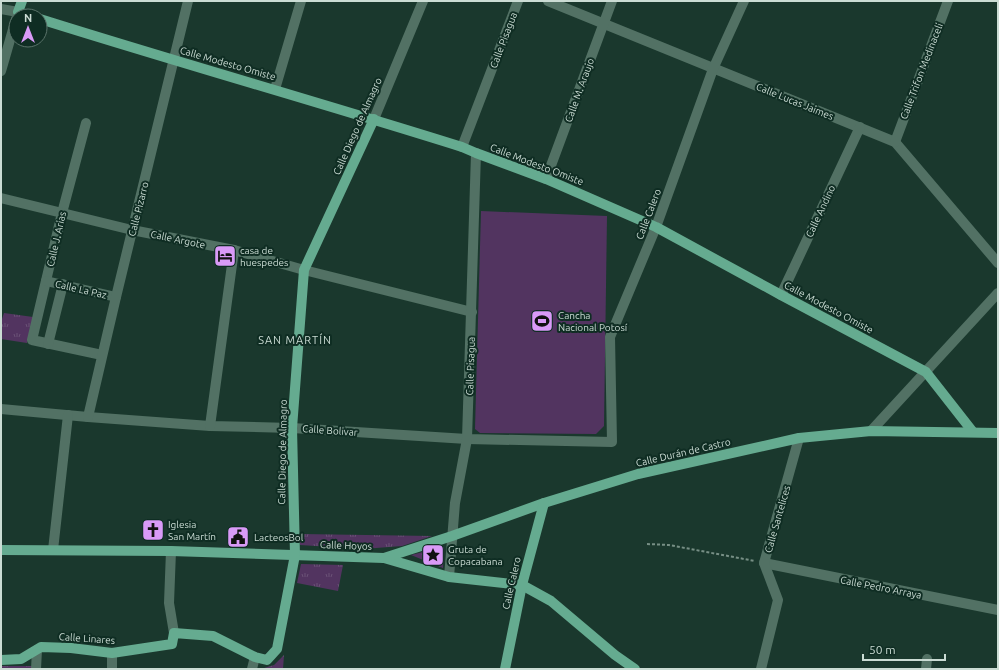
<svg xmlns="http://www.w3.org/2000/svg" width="999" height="670" font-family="Ubuntu,sans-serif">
  <defs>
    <pattern id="park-tufts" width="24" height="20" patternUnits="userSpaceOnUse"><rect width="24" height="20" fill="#523460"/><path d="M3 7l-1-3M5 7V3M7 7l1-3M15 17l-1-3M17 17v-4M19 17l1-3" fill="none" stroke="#6a5176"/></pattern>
  </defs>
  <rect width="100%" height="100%" fill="#1a382d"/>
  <!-- park -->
  <g fill="url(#park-tufts)">
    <polygon points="4,313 33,317 27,343 1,339 1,322"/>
    <polygon points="300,534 432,536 402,546 363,549 300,545"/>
    <polygon points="444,547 443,568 411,555"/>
    <polygon points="301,564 343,565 338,591 297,583"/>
    <polygon points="284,655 283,669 261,669 274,665"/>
    <rect x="1" y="666" width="31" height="3"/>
  </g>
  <!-- garden -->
  <polygon fill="#523460" points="481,211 607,216 604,426 596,434 480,433 475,429"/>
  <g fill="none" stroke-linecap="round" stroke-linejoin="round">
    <!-- path -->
    <polyline stroke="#778f85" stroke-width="2" stroke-dasharray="3 2" stroke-linecap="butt" points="647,544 669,545 755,561"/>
    <!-- minor -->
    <g stroke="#527164" stroke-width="10">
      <polyline points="548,1 895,142 998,263"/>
      <polyline points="1,9 18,12 17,16"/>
      <polyline points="1,71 16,19"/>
      <polyline points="275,89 301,1"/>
      <polyline points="374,119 423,1"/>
      <polyline points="86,123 62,213 32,340 102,355"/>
      <polyline points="895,142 948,1"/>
      <polyline points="462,147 518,1"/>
      <polyline points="546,179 612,1"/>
      <polyline points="1,198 132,230 234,250 304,270 472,312"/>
      <polyline points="46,281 116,297"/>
      <polyline points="781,295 860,127"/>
      <polyline points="48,344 63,284"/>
      <polyline points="1,409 88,417 210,426 292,428 467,439 612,442 610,337 656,227 713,69 744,1"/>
      <polyline points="88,417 116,297 188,1"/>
      <polyline points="210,426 234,250"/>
      <polyline points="871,431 998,293"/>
      <polyline points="53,550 68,415"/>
      <polyline points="171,551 169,603 174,633"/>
      <polyline points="764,563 998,610"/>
      <polyline points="449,577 455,503 467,439 476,153"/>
      <polyline points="36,669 37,650"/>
      <polyline points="112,669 112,653"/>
      <polyline points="252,669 255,657"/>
      <polyline points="761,669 778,600 764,563 799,438"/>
      <polyline points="926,669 927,659"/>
    </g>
    <!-- major -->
    <g stroke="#65ab90" stroke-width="10">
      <polyline points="22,1 18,12 31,16"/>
      <path d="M40,19C180,63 322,103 462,147L476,153L546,179L656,227L781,295L926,372L973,432"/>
      <polyline points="1,550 171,551 384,558 449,577 522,585 551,601 615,655 635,669"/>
      <polyline points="384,558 452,536 544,503 638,474 799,438 871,431 998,433"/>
      <polyline points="1,660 21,659 41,647 71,648 112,653 172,644 174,633 213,636 255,657 267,660 277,649 295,555 292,428 304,270 374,119"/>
      <polyline points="505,669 522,585 544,503"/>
    </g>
  </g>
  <!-- icons -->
  <defs>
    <g id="hotel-square" transform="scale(1.15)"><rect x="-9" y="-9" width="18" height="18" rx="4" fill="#d99af7" stroke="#0f2d23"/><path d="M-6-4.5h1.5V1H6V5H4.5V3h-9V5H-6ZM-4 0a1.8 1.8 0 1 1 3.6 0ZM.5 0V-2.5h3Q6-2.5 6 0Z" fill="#111"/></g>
    <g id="stadium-square" transform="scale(1.15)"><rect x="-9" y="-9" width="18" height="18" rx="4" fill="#d99af7" stroke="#0f2d23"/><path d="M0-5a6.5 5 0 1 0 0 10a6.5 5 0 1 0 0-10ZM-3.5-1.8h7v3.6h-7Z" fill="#111"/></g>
    <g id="church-square" transform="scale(1.15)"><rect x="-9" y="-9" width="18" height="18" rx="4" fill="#d99af7" stroke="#0f2d23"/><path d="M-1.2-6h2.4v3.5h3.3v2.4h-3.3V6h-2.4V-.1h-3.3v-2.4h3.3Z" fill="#111"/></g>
    <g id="civic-square" transform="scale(1.15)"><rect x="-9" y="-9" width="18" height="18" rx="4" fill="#d99af7" stroke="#0f2d23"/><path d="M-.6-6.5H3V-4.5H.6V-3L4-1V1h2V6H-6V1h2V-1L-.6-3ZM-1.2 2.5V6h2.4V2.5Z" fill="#111"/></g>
    <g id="sight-square" transform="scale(1.15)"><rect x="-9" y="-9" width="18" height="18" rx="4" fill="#d99af7" stroke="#0f2d23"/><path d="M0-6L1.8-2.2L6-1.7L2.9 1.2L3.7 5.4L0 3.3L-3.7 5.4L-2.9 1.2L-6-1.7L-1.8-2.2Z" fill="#111"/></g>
  </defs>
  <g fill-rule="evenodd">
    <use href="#hotel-square" x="225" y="256"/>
    <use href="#stadium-square" x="542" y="321"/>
    <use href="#church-square" x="153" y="530"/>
    <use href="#civic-square" x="238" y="537"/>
    <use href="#sight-square" x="433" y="555"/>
  </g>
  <g text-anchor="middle" stroke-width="4" stroke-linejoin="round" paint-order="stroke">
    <!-- street labels -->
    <g font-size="10" fill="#cbdcd4" stroke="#0f2d23">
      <text transform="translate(503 40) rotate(-69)" y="4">Calle Pisagua</text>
      <text transform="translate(228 63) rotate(16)" y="4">Calle Modesto Omiste</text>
      <text transform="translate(921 71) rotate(-69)" y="4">Calle Trifon Medinaceli</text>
      <text transform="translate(579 90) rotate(-70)" y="4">Calle M. Araujo</text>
      <text transform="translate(795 101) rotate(22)" y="4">Calle Lucas Jaimes</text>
      <text transform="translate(357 126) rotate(-66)" y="4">Calle Diego de Almagro</text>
      <text transform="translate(537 164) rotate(21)" y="4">Calle Modesto Omiste</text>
      <text transform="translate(138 209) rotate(-76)" y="4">Calle Pizarro</text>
      <text transform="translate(820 211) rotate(-65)" y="4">Calle Andino</text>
      <text transform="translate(648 214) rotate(-69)" y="4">Calle Calero</text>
      <text transform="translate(56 239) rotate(-77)" y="4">Calle J. Arias</text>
      <text transform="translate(178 239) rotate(12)" y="4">Calle Argote</text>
      <text transform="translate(81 289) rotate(13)" y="4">Calle La Paz</text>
      <text transform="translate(829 307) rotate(28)" y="4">Calle Modesto Omiste</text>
      <text transform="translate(470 366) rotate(-88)" y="4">Calle Pisagua</text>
      <text transform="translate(330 430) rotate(4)" y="4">Calle Bolivar</text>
      <text transform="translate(282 452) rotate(-89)" y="4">Calle Diego de Almagro</text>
      <text transform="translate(683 452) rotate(-13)" y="4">Calle Durán de Castro</text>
      <text transform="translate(777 519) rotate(-74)" y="4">Calle Santelices</text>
      <text transform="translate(346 545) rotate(2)" y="4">Calle Hoyos</text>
      <text transform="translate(511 583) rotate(-77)" y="4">Calle Calero</text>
      <text transform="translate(881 587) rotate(11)" y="4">Calle Pedro Arraya</text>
      <text transform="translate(87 638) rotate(4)" y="4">Calle Linares</text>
    </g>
    <!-- poi labels -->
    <g font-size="10" fill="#cbdcd4" stroke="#0f2d23" text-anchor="start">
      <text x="240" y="254">casa de<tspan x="240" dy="12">huespedes</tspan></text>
      <text x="558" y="319">Cancha<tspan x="558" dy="12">Nacional Potosí</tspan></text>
      <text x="168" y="528">Iglesia<tspan x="168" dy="12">San Martín</tspan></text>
      <text x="254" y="541">LacteosBol</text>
      <text x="448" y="553">Gruta de<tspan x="448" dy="12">Copacabana</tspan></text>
    </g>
    <!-- neighbourhood labels -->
    <g font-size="11" letter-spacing="1" fill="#cbdcd4" stroke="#0f2d23">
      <text x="295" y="344">SAN MARTÍN</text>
    </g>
  </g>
  <!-- border -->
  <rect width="999" height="670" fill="none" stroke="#cbdcd4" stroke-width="4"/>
  <!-- north arrow -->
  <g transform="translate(28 28)"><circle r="19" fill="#0f2d23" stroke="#5a736a"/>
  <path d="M0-3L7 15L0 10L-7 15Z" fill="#d99af7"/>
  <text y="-6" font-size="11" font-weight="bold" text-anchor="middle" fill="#cbdcd4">N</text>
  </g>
  <!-- scale -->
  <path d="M863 654v6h82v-6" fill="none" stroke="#cbdcd4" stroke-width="2"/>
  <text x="869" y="654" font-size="12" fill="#cbdcd4" stroke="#0f2d23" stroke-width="3" paint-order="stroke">50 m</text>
</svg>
